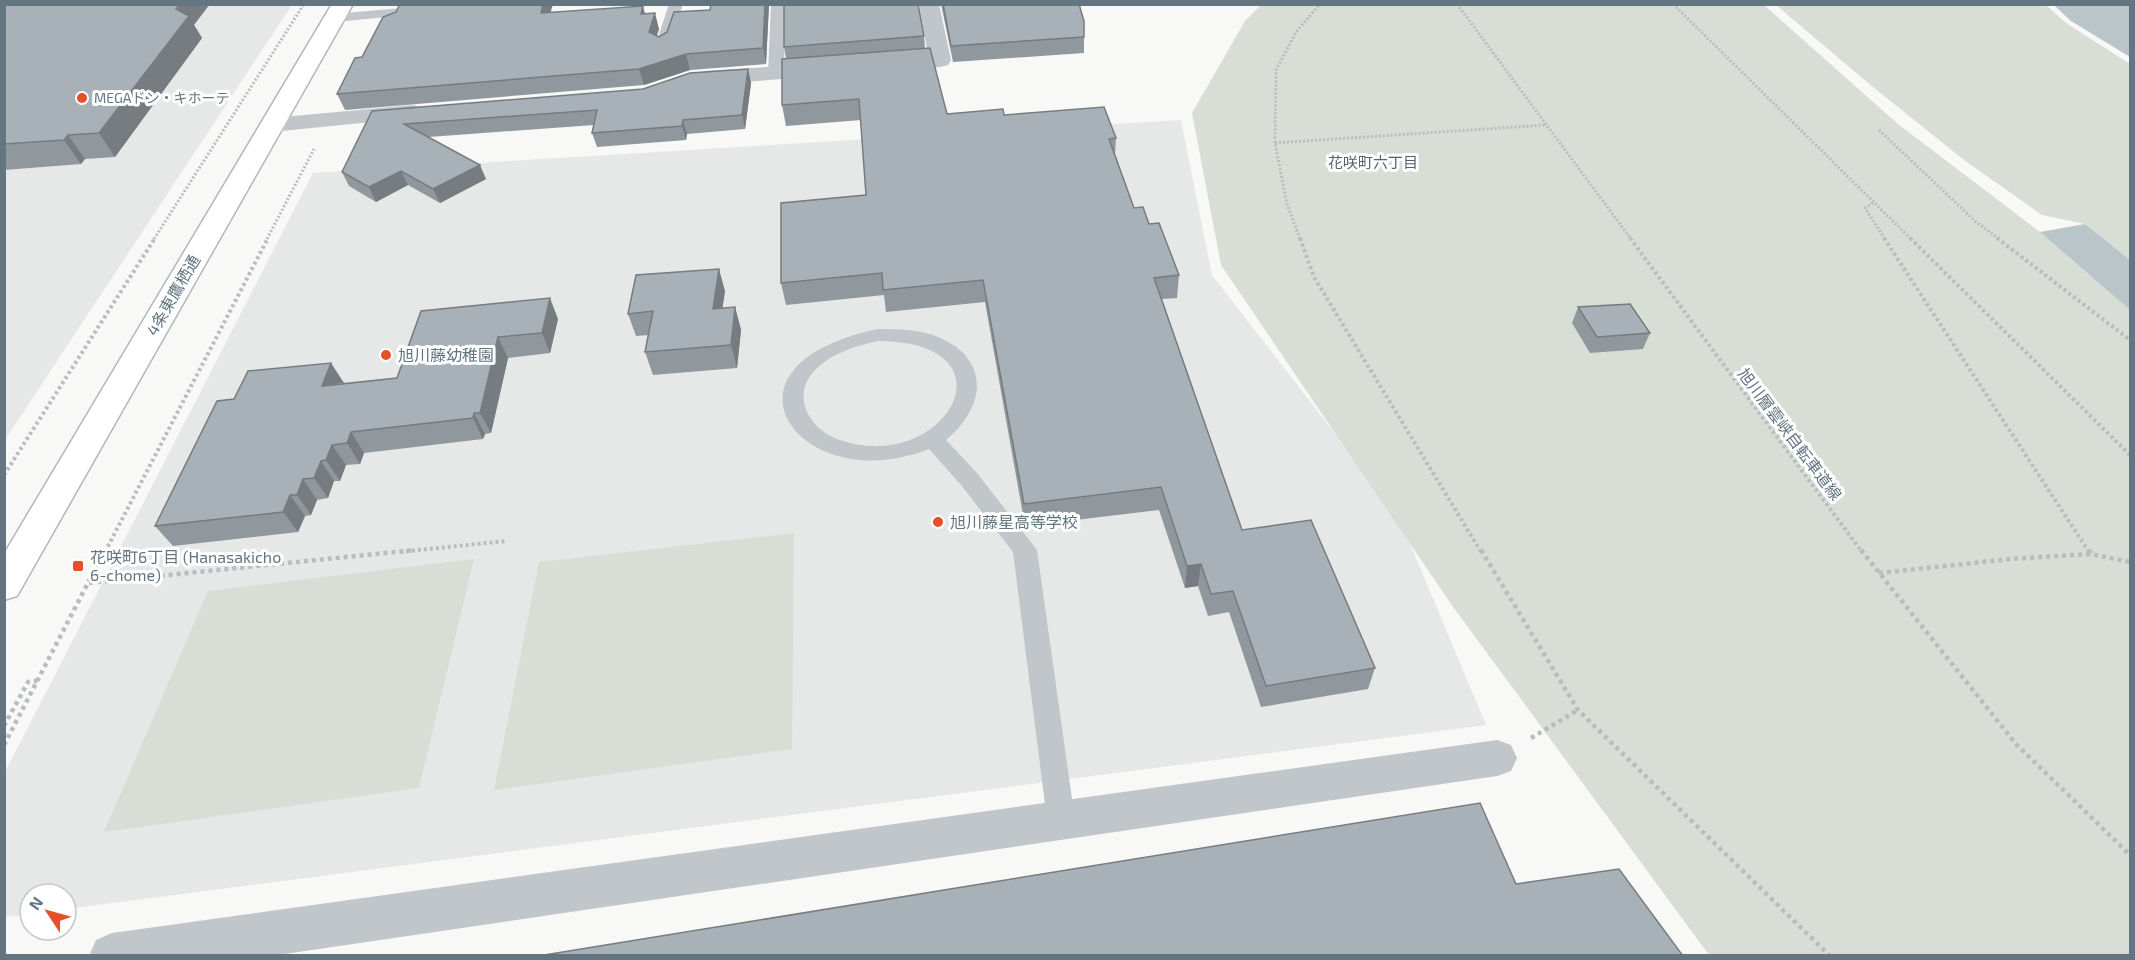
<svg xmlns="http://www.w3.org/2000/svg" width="2135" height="960" font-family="'Exo 2','Noto Sans JP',sans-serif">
  <rect width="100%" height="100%" fill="#f8f8f6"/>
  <!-- built -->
  <g fill="#e6e7e7">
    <polygon points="5,5 292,5 5,440"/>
    <polygon points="1181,120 1212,275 1398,515 1486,725 66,909 66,894 30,894 30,914 5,917 4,774 313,173"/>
  </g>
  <!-- green -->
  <g fill="#d8ddd5">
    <polygon points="1261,5 1764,5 1898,124 2040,232 2130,310 2130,955 1709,955 1451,604 1221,265 1192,113 1245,21"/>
    <polygon points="1776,5 2046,5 2066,23 2130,64 2130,260 2085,224 2042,215 1964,160 1868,83"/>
    <polygon points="794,533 792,749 494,790 539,562"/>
    <polygon points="474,559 419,788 104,832 208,591"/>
  </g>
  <!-- water -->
  <g fill="#b9c5c9">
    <polygon points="2054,5 2130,5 2130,57 2071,21"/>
    <polygon points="2085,224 2130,260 2130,310 2040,232"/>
  </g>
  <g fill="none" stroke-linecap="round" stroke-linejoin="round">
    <!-- highway casing -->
    <g stroke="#b2b7bb" stroke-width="3">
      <polygon id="highway" points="332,4 353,4 17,596 4,600 4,554"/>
    </g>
    <!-- path-far2 -->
    <g stroke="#b9bdc0" stroke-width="3" stroke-dasharray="2 2" stroke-linecap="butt">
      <polyline points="1457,4 1631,239"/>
      <polyline points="1673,4 1911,239"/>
      <polyline points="1879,130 1975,221 1999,239"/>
      <polyline points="1275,143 1545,125"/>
      <polyline points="1873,203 1865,208 1885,239"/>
      <polyline points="154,239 304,4"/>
      <polyline points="267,239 314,149"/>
      <polyline points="1300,239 1287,204 1275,143 1276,70 1296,32 1320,4"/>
    </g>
    <!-- path-far1 -->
    <g stroke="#b9bdc0" stroke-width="4" stroke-dasharray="3 3" stroke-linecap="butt">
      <polyline points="1300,238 1314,277 1481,552"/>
      <polyline points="1630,238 1862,552"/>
      <polyline points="1884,238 2089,552"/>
      <polyline points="1910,238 2130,455"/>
      <polyline points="1997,238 2130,340"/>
      <polyline points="4,475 155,238"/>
      <polyline points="105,552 268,238"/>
      <polyline points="400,552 506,541"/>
    </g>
    <!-- path -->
    <g stroke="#b9bdc0" stroke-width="4.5" stroke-dasharray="4 4" stroke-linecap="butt">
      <polyline points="1481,550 1578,710 1830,956"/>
      <polyline points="1861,550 2016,744 2130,855"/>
      <polyline points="2089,550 2091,554"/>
      <polyline points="1879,573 2011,559 2091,554 2130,562"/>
      <polyline points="89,583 415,550"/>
      <polyline points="4,726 28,682 37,681"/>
      <polyline points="1531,738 1578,710"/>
      <polyline points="4,745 105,550"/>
    </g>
    <!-- lane -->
    <g fill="#c1c6ca" fill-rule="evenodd">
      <polygon points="669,4 683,4 669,47 662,51 655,47"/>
      <polygon points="771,4 785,4 784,74 776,79 768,74"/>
      <polygon points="423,6 428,7 430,10 428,13 335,22 328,18 335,14"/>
      <path d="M878,329C898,329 919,329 938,337C991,359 986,407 946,440L977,473L1037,550L1075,820L1071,829L1061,833L1051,829L1047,820L1013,552L961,485L929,449C801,500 701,366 878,329ZM878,341C1021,342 945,476 840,440C810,430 789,396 816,369C832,353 856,346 878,341Z"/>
    </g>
    <!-- street -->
    <g fill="#c1c6ca" fill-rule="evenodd">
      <polygon points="919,4 939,4 951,60 948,65 940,67 887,72 879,70 876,65 879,60 928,55"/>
      <polygon points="827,63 835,65 838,70 835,75 705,85 697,83 694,78 697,73 705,71"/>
      <polygon points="413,105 421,107 425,112 421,117 272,132 264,130 260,125 264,120 272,118"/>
      <polygon points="1497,740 1511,745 1517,758 1511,771 1497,776 271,956 89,956 96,940 112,933"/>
    </g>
    <!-- highway -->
    <use href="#highway" fill="#fff" fill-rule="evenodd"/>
  </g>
  <!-- wall -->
  <g fill="#90989d">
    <polygon points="4,4 194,25 202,38 115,157 85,159 81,164 4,170"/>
    <polygon points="769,4 766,64 690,70 644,85 345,110 337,94 362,57 396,12 550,12 645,14 659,29 656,36 659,37 710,10"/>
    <polygon points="941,4 1079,4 1084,21 1084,53 953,62"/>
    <polygon points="924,36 925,48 947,114 1004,115 1116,138 1115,155 1134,208 1149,224 1179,275 1177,298 1162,299 1242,530 1375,668 1368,689 1261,707 1229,612 1208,616 1198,586 1185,588 1159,510 1025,526 985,302 886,312 884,295 786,305 781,283 866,195 861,120 786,126 782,105 786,59 784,47"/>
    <polygon points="748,69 751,83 745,129 687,134 686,140 597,147 592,133 594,125 429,137 486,179 440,203 408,185 376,202 349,186 342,172 372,111 643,89"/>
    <polygon points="725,291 722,308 735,307 741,330 737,368 653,375 645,352 648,335 636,336 628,314"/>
    <polygon points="1578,307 1650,333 1643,349 1590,353 1572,323"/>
    <polygon points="421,311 558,319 550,353 508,358 491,433 485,434 483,439 364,453 360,464 346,465 340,481 334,481 328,498 317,500 311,515 305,516 298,532 173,546 155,526 234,399 344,384 397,378"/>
  </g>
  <!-- shaded-wall -->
  <g fill="#767c80">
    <polygon points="180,4 210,4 194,25 202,38 115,157 99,133"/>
    <polygon points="543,4 553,4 546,28 541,13"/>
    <polygon points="765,4 769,4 766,64 763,48"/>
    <polygon points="643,6 647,21 641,14"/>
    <polygon points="655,13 659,29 653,48 649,32"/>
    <polygon points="686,54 690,70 644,85 639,69"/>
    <polygon points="748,69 751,83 745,129 742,115"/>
    <polygon points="683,120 687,134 686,140 682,126"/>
    <polygon points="68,135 85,159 81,164 64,140"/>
    <polygon points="480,165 486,179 440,203 433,189"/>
    <polygon points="401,171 408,185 376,202 369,187"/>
    <polygon points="719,269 725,291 719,331 713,309"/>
    <polygon points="550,298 558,319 550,353 542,333"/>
    <polygon points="735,307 741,330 737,368 731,345"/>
    <polygon points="498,337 508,358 491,433 480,413"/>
    <polygon points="331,363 344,383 322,386"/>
    <polygon points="474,413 485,434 483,439 473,418"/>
    <polygon points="351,432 364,453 360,464 347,443"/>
    <polygon points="332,445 346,465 340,481 326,460"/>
    <polygon points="321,461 334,481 328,498 314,478"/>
    <polygon points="303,479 317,500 311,515 297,495"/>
    <polygon points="290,495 305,516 298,532 283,512"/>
    <polygon points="1201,564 1198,586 1185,588 1187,566"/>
  </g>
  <!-- building -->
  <g fill="#a8b1b7" stroke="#767c80" stroke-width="1.5">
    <polygon points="4,4 180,4 176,9 189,16 99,133 68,135 64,140 4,144"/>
    <polygon points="400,4 543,4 541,13 643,6 641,14 655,13 649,32 659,37 667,32 674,12 710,10 711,4 765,4 763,48 686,54 639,69 337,94 355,58 362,57 383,17 396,12"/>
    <polygon points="784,4 918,4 924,36 784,47"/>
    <polygon points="943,4 1079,4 1084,21 1084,37 951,46"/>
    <polygon points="930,48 947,114 1003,109 1004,115 1104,107 1116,138 1109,139 1134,208 1143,207 1149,224 1159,223 1179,275 1154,278 1242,530 1311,520 1375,668 1266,686 1233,591 1211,594 1201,564 1187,566 1161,487 1024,504 983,280 883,290 882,273 781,283 781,203 866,195 859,99 782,105 782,59"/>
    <polygon points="748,69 742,115 683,120 682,126 592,133 597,110 404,124 480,165 433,189 401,171 369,187 342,172 372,111 643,89 690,73"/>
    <polygon points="719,269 713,309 735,307 731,345 645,352 653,311 628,314 636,275"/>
    <polygon points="550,298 542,333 498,337 480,413 474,413 473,418 351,432 347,443 332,445 326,460 321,461 314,478 303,479 297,495 290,495 283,512 155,526 217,401 234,399 248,371 331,363 322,386 397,378 421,311"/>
    <polygon points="1630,304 1650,333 1597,337 1578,307"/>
    <polygon points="1480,803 1516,884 1619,869 1683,956 538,956"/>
  </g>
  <!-- markers -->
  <g fill="#e64f28" stroke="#fff" stroke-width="2">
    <circle cx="82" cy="98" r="6"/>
    <circle cx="386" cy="355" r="6"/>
    <circle cx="938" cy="522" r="6"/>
    <rect x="72" y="560" width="12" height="12" rx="3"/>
  </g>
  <g text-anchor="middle" stroke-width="6" stroke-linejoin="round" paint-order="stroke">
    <!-- far-poi labels -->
    <g font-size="14" fill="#637581" stroke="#fff" text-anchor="start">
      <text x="94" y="103">MEGAドン・キホーテ</text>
    </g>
    <!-- far-neighbourhood labels -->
    <g font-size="15" fill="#55626c" stroke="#fff">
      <text x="1373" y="168">花咲町六丁目</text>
    </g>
    <!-- street labels -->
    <g font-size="16" fill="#637581" stroke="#fff">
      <text transform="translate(173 295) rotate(-60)" y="6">4条東鷹栖通</text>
      <text transform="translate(1790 434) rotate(53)" y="6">旭川層雲峡自転車道線</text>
    </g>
    <!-- poi labels -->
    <g font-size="16" fill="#637581" stroke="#fff" text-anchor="start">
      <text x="398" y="361">旭川藤幼稚園</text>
      <text x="950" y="528">旭川藤星高等学校</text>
      <text x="90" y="563">花咲町6丁目 (Hanasakicho<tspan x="90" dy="18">6-chome)</tspan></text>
    </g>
  </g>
  <!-- border -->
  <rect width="2135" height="960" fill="none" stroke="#637581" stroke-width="12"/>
  <!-- north arrow -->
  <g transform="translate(48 912) rotate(306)"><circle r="28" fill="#ffffff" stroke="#c1c8cd" stroke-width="1.5"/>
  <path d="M0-4.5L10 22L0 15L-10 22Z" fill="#e64f28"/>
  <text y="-9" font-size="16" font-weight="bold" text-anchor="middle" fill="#637581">N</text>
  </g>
</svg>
